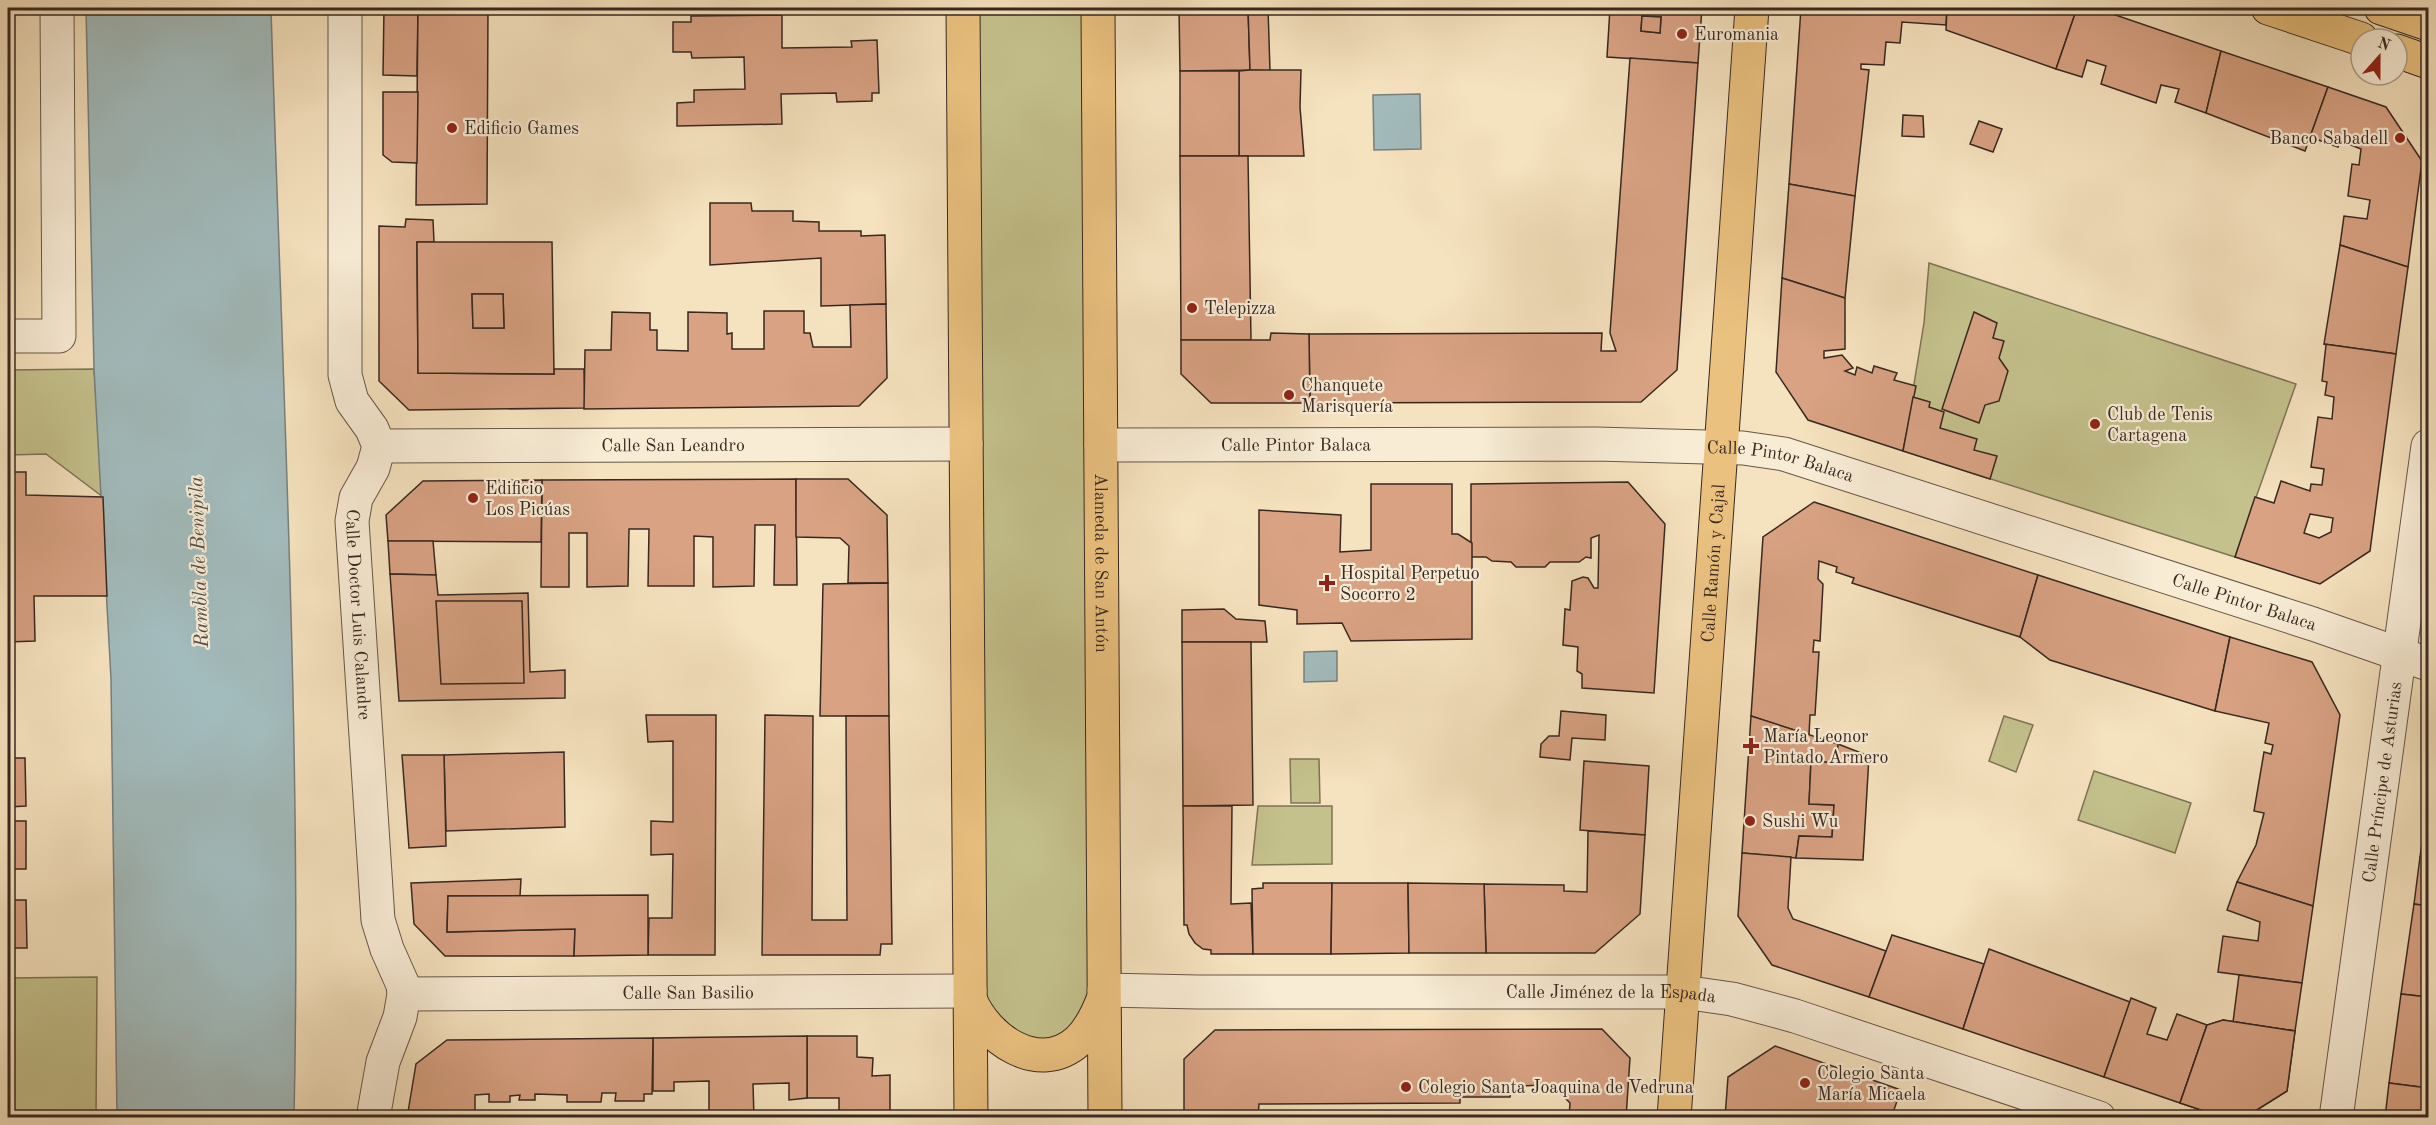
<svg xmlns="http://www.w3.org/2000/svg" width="2436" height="1125" font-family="'Old Standard TT',serif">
  <rect width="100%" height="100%" fill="#f5e2be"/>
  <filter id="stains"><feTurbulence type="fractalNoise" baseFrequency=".00333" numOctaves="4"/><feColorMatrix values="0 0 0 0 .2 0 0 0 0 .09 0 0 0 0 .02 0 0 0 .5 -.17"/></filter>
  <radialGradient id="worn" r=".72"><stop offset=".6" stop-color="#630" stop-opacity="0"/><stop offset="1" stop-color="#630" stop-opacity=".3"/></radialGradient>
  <!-- green -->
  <g fill="#c4c18c" stroke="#7e7456" stroke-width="1.5">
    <polygon points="963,8 1098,8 1104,996 1055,1053 981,1020"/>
    <polygon points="1929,263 2296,384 2235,557 1903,451 1924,323"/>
    <polygon points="94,369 103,497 46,454 8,455 8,370"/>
    <polygon points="2004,716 2033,725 2016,772 1989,761"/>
    <polygon points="1290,759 1319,759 1320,803 1291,803"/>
    <polygon points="2094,771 2191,803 2175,853 2078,820"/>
    <polygon points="1258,806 1332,806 1332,864 1252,865"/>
    <polygon points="97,977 96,1117 8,1117 8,978"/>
  </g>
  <!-- water -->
  <g fill="#a2bbbc" stroke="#78807e" stroke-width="1.5">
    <path d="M86,8H271C282,377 302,748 294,1117H117L111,679L94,369Z"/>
    <polygon points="1420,94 1421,149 1374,150 1373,95"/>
    <polygon points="1337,651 1337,681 1304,682 1304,652"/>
  </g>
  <!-- building -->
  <g fill="#d8a283" stroke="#382820" stroke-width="1.5" fill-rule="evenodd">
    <polygon points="384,8 418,8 417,76 383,75"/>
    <polygon points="418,8 488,8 487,204 416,205"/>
    <polygon points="1179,8 1248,8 1250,70 1180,71"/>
    <polygon points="1248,8 1268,8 1270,71 1250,70"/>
    <path d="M1610,8H1702L1698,63L1607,57ZM1642,16L1661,17L1660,33L1641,31Z"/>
    <polygon points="1801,8 1947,8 1946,25 1902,22 1900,43 1886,42 1884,65 1861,64 1861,69 1869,70 1855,196 1789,184"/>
    <polygon points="1947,8 2077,8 2056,69 1946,30"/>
    <polygon points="2077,8 2095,8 2221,51 2206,113 2175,102 2179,89 2161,85 2156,103 2101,84 2106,66 2087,60 2082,77 2056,69"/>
    <polygon points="782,15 782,48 852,47 851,41 877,40 879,93 872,93 872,101 837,102 836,93 781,94 782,124 677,126 677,103 694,102 694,90 745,89 744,57 692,58 691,52 673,52 673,22 691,22 691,16"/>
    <polygon points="1642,16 1661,17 1660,33 1641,31"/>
    <polygon points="2221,51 2328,87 2305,151 2206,113"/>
    <polygon points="1630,58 1698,63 1677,370 1641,402 1310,403 1309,334 1602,333 1601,351 1616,351 1610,333"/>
    <polygon points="1250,70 1301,70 1300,107 1304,156 1239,156 1239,71"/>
    <rect x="1180" y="71" width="59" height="85"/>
    <polygon points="2328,87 2386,107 2422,161 2408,267 2340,245 2344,216 2367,219 2370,200 2348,196 2352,164 2359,165 2361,149 2341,141 2338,147 2310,137"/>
    <polygon points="383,92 418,92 417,163 392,162 383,155"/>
    <polygon points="1903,115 1923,116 1924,137 1902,136"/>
    <polygon points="1979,121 2002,129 1993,152 1970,144"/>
    <polygon points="1180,156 1248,156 1251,340 1181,340"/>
    <polygon points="1789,184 1855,196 1845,298 1782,278"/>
    <polygon points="710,203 751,203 752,211 793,211 793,221 819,222 819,231 861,231 861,236 885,235 886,304 821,306 821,258 710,265"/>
    <polygon points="406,219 433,220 434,242 417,242 418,373 554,374 554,369 584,369 585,408 409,410 379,381 379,226 405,227"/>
    <path d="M417,242H552L554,374L418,373ZM472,294H503L504,328H473Z"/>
    <polygon points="2340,245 2408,267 2396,354 2324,344"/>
    <polygon points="1782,278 1845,298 1845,349 1824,351 1824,358 1842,355 1853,368 1845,371 1855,375 1857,367 1872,373 1874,366 1897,373 1894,380 1916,386 1903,451 1808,420 1776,372"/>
    <polygon points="472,294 503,294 504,328 473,328"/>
    <polygon points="886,304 887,378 859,406 584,409 585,350 611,350 612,312 650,313 650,330 657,330 657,350 688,351 688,312 727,313 727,334 732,333 732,349 764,349 764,311 804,311 804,333 810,333 813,347 851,347 850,305"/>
    <polygon points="1974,312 1997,323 1993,338 2004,341 1999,358 2008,371 1999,401 1985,405 1979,423 1942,409"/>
    <polygon points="1271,333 1309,334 1310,403 1211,403 1181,374 1181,340 1270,340"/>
    <path d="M2324,344L2396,354L2370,551L2320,584L2235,557L2255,497L2274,503L2281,481L2310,491L2311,484L2322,485L2324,469L2311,467L2318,417L2332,419L2334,397L2325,395L2327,382L2322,381L2326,345ZM2310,514L2333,518L2331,532L2319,538L2304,533Z"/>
    <polygon points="1913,397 1930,402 1929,407 1944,412 1940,428 1977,439 1974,450 1997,456 1990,479 1903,451"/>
    <polygon points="8,472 26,472 26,495 103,497 107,596 34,596 35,641 8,642"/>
    <polygon points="796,479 797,585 774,585 775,525 755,525 754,586 713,587 713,537 694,536 694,586 648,586 649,529 629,529 628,586 587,587 587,533 569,533 569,587 541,587 542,480"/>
    <polygon points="796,479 848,479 887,515 888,583 848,583 849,546 840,538 796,537"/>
    <polygon points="542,480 541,542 388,541 386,515 423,481"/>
    <polygon points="1628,482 1665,524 1654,693 1582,688 1582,674 1577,671 1578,647 1563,645 1565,609 1570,610 1572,581 1583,577 1588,578 1594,588 1598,588 1599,535 1591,538 1591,558 1586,557 1579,562 1550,562 1545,567 1516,567 1511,562 1492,561 1486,557 1471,557 1471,484"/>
    <polygon points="1371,484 1452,484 1452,534 1458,534 1472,543 1472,639 1351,641 1342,623 1297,624 1297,610 1259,605 1259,510 1341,515 1340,552 1371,550"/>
    <polygon points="1814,502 2038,575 2020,637 1852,583 1854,578 1836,572 1837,567 1819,561 1818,579 1823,584 1820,641 1814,640 1813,652 1819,652 1815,715 1810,715 1809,735 1751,716 1763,537"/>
    <polygon points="388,541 433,541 436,575 390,574"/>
    <polygon points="390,574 436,575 438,595 528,593 530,672 565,670 565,698 399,701"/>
    <polygon points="2038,575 2230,637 2215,711 2050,660 2020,637"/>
    <polygon points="888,583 889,716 820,716 823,584"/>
    <polygon points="436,601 522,601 524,683 441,684"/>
    <polygon points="1224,609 1236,619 1265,621 1267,642 1182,642 1182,610"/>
    <polygon points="2230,637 2312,662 2340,715 2313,906 2237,882 2256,845 2264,813 2254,811 2264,752 2271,754 2273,745 2265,743 2269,723 2215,711"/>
    <polygon points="1182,642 1251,642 1253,805 1183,806"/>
    <polygon points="1561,711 1606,715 1605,740 1572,738 1570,760 1540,757 1541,744 1549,736 1559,736"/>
    <polygon points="646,715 716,715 715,955 648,955 649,918 672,918 673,854 651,855 651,821 673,822 673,741 648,742"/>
    <polygon points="765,715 813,716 812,920 847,920 846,716 889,716 892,944 881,944 880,955 762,955"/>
    <polygon points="1751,716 1838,744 1837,763 1811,761 1809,804 1834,805 1832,837 1799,836 1796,858 1742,853"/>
    <polygon points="1838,744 1869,756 1863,860 1796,858 1799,836 1832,837 1834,805 1809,804 1811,761 1837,763"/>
    <polygon points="564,752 565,827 446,831 444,755"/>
    <polygon points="402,755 444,755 446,846 409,848"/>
    <polygon points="8,758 25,758 26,806 8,807"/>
    <polygon points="1584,761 1649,766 1645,835 1580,830"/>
    <polygon points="2428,798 2428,858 2420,857"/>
    <polygon points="1183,806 1232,806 1231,904 1251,903 1253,954 1211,954 1211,950 1203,949 1195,943 1189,934 1187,925 1184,925"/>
    <rect x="8" y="821" width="18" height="48"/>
    <polygon points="1588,831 1645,835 1640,914 1595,953 1486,953 1484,884 1564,885 1564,891 1587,892"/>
    <polygon points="1742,853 1791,857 1788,908 1793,919 1886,951 1869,997 1772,965 1738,916"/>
    <polygon points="2420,857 2428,858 2428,906 2414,904"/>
    <polygon points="521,879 520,896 448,896 447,932 575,929 574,956 445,956 414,924 411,883"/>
    <polygon points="2237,882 2313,906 2302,983 2218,972 2223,936 2258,941 2260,922 2227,910"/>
    <polygon points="1263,883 1332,883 1331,954 1253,954 1252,889 1263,888"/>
    <polygon points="1332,883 1408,883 1409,953 1331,954"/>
    <polygon points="1408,883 1484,884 1486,953 1409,953"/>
    <polygon points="648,895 648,955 574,956 575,929 447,932 448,896"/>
    <polygon points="8,900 26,900 27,948 8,948"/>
    <polygon points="2414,904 2428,906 2428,997 2401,994"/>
    <polygon points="1892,935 1984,964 1963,1029 1869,997"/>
    <polygon points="1989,949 2130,1002 2104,1077 1963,1029"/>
    <polygon points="2239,975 2302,983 2295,1031 2233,1022"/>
    <polygon points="2401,994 2428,997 2428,1088 2389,1083"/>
    <polygon points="2131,998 2156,1008 2147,1034 2167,1040 2177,1014 2207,1025 2180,1103 2104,1077"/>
    <path d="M2223,1020L2295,1031L2287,1091L2244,1118H2225L2180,1103L2207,1025ZM2240,1045L2254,1066L2228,1080L2215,1060Z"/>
    <polygon points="2223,1020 2295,1031 2287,1091 2244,1118 2225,1118 2180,1103 2207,1025"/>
    <polygon points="1602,1029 1630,1058 1626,1118 1569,1118 1570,1103 1552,1085 1511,1086 1510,1097 1460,1097 1460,1103 1259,1104 1258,1116 1184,1115 1184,1059 1215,1030"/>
    <polygon points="807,1036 857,1036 857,1057 873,1058 872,1076 890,1075 890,1118 839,1118 839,1098 807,1098"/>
    <polygon points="807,1036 807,1098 789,1100 789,1083 753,1084 754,1118 709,1118 709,1081 674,1082 674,1091 653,1091 653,1038"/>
    <polygon points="653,1038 652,1094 644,1094 644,1101 615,1101 616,1093 602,1093 601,1102 567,1102 567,1095 535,1094 535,1100 519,1100 520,1095 510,1096 510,1102 489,1102 489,1094 475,1095 475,1118 407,1118 416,1064 447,1040"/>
    <polygon points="1775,1046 1901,1090 1891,1118 1725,1118 1728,1077"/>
    <polygon points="2389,1083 2428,1088 2428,1118 2385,1118"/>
  </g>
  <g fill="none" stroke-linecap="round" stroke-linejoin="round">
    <!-- minor casing -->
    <g stroke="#675648" stroke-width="35">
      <g id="minor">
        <path id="s1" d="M345,8V375L352,401L372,429L379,446L373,468L356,498L352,521L378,920L387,949L403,985L404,994L400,1017L383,1062L373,1118"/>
        <polyline points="8,336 59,336 57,8"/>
        <path id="s2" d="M1101,445L1596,444L1743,448L1784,454L2313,624L2428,664"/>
        <path id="s3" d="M379,446L966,444"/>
        <path id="s4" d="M1104,990L1198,992H1683L1732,999L1795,1016L2099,1118"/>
        <path id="s5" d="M404,994L970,991"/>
        <path id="s6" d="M2336,1118L2428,446"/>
      </g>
    </g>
    <!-- major casing -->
    <g stroke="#382820" stroke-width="35">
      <g id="major">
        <polyline points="963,8 971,1118"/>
        <path id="s7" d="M1098,8L1105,1118"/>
        <polyline points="2268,8 2361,39"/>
        <polyline points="2381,8 2428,24"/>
        <polyline points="2397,51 2428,62"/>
        <path d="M970,999C986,1039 1039,1076 1078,1041C1090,1030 1098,1013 1104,997"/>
        <path id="s8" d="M1674,1118L1752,8"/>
      </g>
    </g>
    <!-- minor -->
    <use href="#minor" stroke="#f8ecd5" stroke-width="33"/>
    <!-- major -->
    <use href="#major" stroke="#eac17f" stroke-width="33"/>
  </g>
  <!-- markers -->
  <g fill="#8f2418" stroke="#f8ecd5" stroke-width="2">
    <circle cx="1682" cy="34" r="6"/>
    <circle cx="452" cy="128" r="6"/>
    <circle cx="2400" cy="138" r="6"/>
    <circle cx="1192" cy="308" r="6"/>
    <circle cx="1289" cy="395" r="6"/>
    <circle cx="2095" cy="424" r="6"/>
    <circle cx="473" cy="498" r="6"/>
    <path d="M1324 574h6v6h6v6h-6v6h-6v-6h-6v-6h6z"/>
    <path d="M1748 737h6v6h6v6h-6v6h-6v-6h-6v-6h6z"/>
    <circle cx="1750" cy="821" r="6"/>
    <circle cx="1805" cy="1083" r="6"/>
    <circle cx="1406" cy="1087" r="6"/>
  </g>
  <g text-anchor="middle" stroke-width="4.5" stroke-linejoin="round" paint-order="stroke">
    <!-- poi labels -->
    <g font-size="18" fill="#382820" stroke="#f8ecd5" text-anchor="start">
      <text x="1694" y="40">Euromania</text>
      <text x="464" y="134">Edificio Games</text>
      <text x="2388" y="144" text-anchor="end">Banco Sabadell</text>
      <text x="1204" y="314">Telepizza</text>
      <text x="1301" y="391">Chanquete<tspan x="1301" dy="21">Marisquería</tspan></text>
      <text x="2107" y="420">Club de Tenis<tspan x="2107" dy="21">Cartagena</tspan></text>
      <text x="485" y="494">Edificio<tspan x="485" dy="21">Los Picúas</tspan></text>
      <text x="1340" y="579">Hospital Perpetuo<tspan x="1340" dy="21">Socorro 2</tspan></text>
      <text x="1763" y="742">María Leonor<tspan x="1763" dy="21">Pintado Armero</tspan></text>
      <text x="1762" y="827">Sushi Wu</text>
      <text x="1817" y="1079">Colegio Santa<tspan x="1817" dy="21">María Micaela</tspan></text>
      <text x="1418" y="1093">Colegio Santa Joaquina de Vedruna</text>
    </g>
    <!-- street labels -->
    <g font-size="18" fill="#382820" stroke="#f8ecd5">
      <text dy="6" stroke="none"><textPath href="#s2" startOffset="195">Calle Pintor Balaca</textPath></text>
      <text dy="6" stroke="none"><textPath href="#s3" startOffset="294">Calle San Leandro</textPath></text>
      <text dy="6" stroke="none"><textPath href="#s2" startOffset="681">Calle Pintor Balaca</textPath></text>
      <text dy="6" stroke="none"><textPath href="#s7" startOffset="555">Alameda de San Antón</textPath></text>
      <text dy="6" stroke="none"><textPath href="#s8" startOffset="556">Calle Ramón y Cajal</textPath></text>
      <text dy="6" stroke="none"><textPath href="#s2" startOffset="1167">Calle Pintor Balaca</textPath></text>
      <text dy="6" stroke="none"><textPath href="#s1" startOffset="621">Calle Doctor Luis Calandre</textPath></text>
      <text dy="6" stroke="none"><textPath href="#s6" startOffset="339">Calle Príncipe de Asturias</textPath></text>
      <text dy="6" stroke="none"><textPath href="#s5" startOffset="284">Calle San Basilio</textPath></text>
      <text dy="6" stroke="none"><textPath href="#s4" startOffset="507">Calle Jiménez de la Espada</textPath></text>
    </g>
    <!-- water labels -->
    <g font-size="20" font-style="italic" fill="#524d47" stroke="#f8ecd5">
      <text transform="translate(198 562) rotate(-92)" y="7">Rambla de Benipila</text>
    </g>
  </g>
  <!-- margin -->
  <rect width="2436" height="1125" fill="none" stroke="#f5e2be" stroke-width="30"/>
  <rect x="9" y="9" width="2418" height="1107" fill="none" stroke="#382820" stroke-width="3"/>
  <rect x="15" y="15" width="2406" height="1095" fill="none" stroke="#382820" stroke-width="1.5"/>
  <!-- north arrow -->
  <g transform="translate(2379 57) rotate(21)"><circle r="28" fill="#f8ecd5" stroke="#ab9e8d" stroke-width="1.5"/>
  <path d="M0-4.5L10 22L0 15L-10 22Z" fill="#8f2418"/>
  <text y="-9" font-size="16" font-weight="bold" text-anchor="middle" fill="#382820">N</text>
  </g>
  <rect width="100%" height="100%" filter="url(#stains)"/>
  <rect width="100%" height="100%" fill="url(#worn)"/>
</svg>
